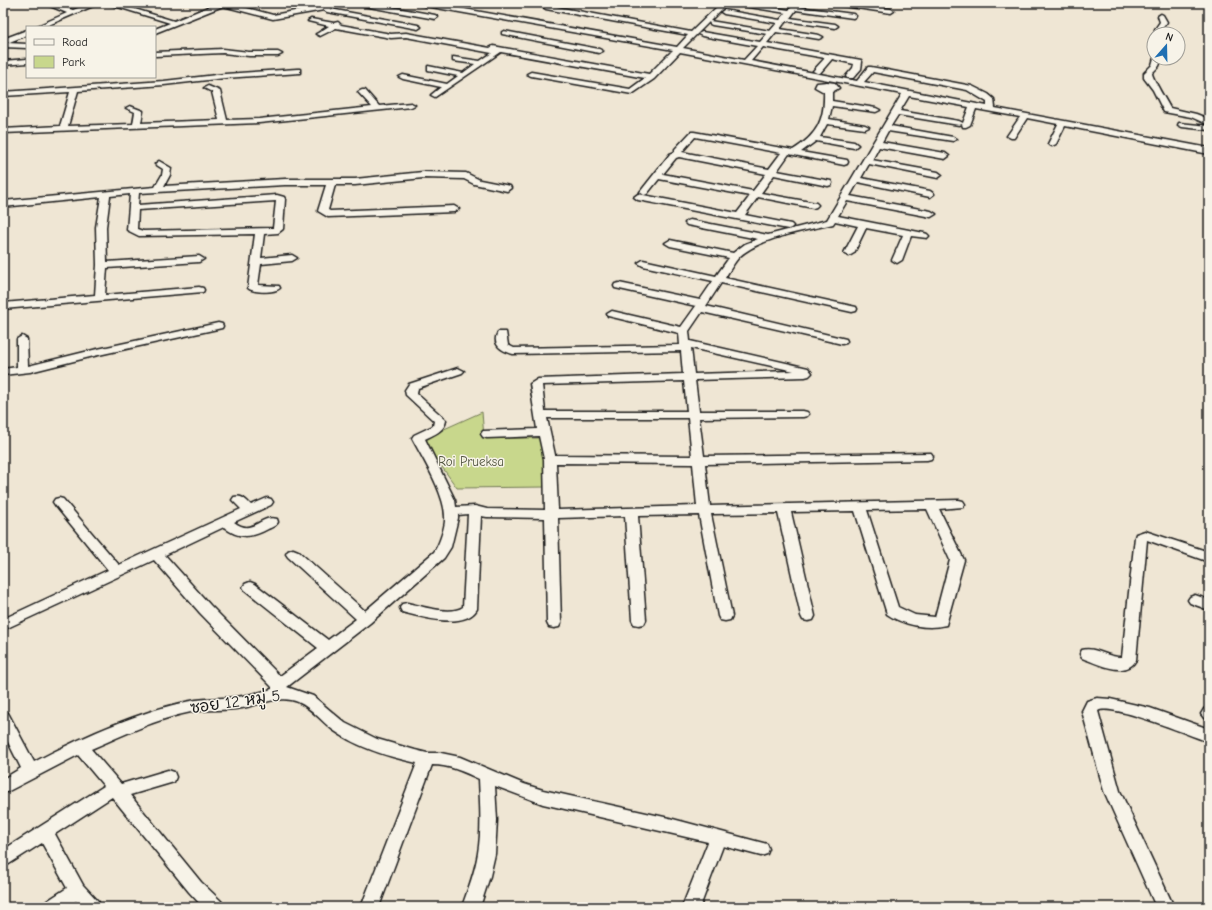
<svg xmlns="http://www.w3.org/2000/svg" width="1212" height="910" font-family="'Comic Neue','Playpen Sans Thai',sans-serif">
  <rect width="100%" height="100%" fill="#efe6d4"/>
  <filter id="ink" filterUnits="userSpaceOnUse"><feTurbulence type="fractalNoise" baseFrequency=".025" numOctaves="2"/><feDisplacementMap in="SourceGraphic" scale="8" xChannelSelector="R" yChannelSelector="G"/><feConvolveMatrix kernelMatrix="1 2 1 2 8 2 1 2 1" color-interpolation-filters="sRGB"/></filter>
  <g filter="url(#ink)">
    <!-- green -->
    <polygon fill="#c8d78c" stroke="#727a54" points="482,412 484,438 542,438 546,487 457,488 422,439"/>
    <g fill="none" stroke-linecap="round" stroke-linejoin="round">
      <!-- minor casing -->
      <g stroke="#1c1c1c" stroke-width="3">
        <g id="minor">
          <polygon points="43,3 52,3 73,10 91,3 100,3 44,27 35,27 67,13"/>
          <polygon points="105,3 115,3 174,21 218,3 228,3 273,15 338,3 352,3 330,9 418,25 421,27 418,29 327,12 324,10 273,19 223,6 155,33 155,29 170,23"/>
          <polygon points="355,3 369,3 435,15 438,17 435,19 358,5"/>
          <path d="M417,3H431L677,47L688,35L546,9L543,7L546,5L691,32L721,3H728L710,21L770,31L777,23L724,14L721,12L724,10L780,20L786,13L737,5L734,3H749L789,10L795,3H802L799,7L853,14L856,16L853,18L796,10L790,18L835,24L838,26L835,28L786,21L780,29L819,35L823,37L819,39L776,32L767,43L861,60L862,62L861,69L853,78H847L846,76L853,68L854,64L832,59L820,73H817L813,71L825,58L763,47L751,61L857,81L868,67H871L972,86L988,94L994,99L995,108L1209,148V154L1065,126L1056,144L1052,146L1048,144L1058,124L1027,118L1014,138H1011L1007,136L1020,117L976,109L970,125L966,127H963L962,124L959,125L898,115L891,126L953,137L957,139L953,141L888,131L882,142L945,153L949,156L945,159L879,147L872,160L938,172L942,175L938,178L869,164L861,178L930,191L934,194L930,197L858,182L850,196L931,211L936,214L931,217L847,201L838,216L924,233L927,234L929,236L927,238L911,236L902,260L897,263L892,260L903,235L866,228L854,253L849,256L844,253L858,226L835,221L833,224C805,231 761,237 739,257C734,263 729,271 725,278L856,307L857,309L856,311L852,312L721,283L706,306L846,339L847,341L846,343L842,344L702,312L689,331L690,341L808,368L812,373L809,376L805,377L695,380L699,411H803L807,412L809,414L807,416L803,417L699,418L704,456L931,453L933,456L931,459L927,460L705,464L710,506L959,500L963,501L965,504L963,507L939,509L964,560L946,625C927,630 903,625 887,614L855,511L791,512L815,616L813,620L808,621L803,620L801,616L778,513L711,514L732,616L730,620L725,621L720,620L718,616L699,515L638,516L646,620L644,624L639,625L634,624L632,620L625,516L558,518L561,623L559,627L554,628L549,627L547,623L545,518L487,517L481,516L477,609C465,630 421,617 402,612L400,608L402,604L407,603C421,606 451,616 463,607L468,514L458,515V518L451,547L444,558L370,623L287,687L313,696L345,723L377,739L415,750L427,753H441L460,757L524,784L543,790L669,818L767,844L769,849L767,854L761,856L723,846L700,907H682L708,842L543,804L495,786L497,820L495,854L490,876L480,907H462C468,889 475,872 478,853C482,829 480,803 479,779C464,772 450,765 432,765L379,907H361L417,763C389,757 358,748 333,730C321,721 312,708 298,702C281,694 259,705 242,708C225,711 208,709 191,712C156,719 124,735 91,749L121,784L168,770L174,772L176,777L174,782L130,795L201,882L221,901L224,907H203L189,892L112,797L55,834L83,885L98,901L101,907H81L76,901L67,907H44L47,901L67,888L42,843L9,864L3,866V850L104,786L78,755L3,794V779L21,768L3,732V711L8,713L34,762C78,739 133,714 181,703C199,698 218,699 236,697C248,696 260,692 272,689V687L200,613L154,560L3,630V619L108,570L55,505L53,502L55,499L59,498L63,499L119,565L241,509L232,500L234,497C242,495 245,499 251,505L267,498L271,499L273,502L271,505L234,522C254,537 259,514 277,519L278,522C276,526 272,527 268,529C252,538 238,539 224,527L165,555L210,605L280,676L318,648L245,590L243,587L245,584L250,582L255,584L328,640L356,619L288,557L286,554L288,551L293,549L298,551L365,611L434,552C439,545 446,525 445,517C445,494 423,459 412,438L414,435L433,426L434,421L406,395L405,390L409,384L458,368L464,371L462,373L418,388L417,394L446,420C445,431 433,435 425,439L455,500L456,507L475,506L487,509L545,510L544,459L539,436L487,438L483,437L481,434L483,431L537,429L530,384L538,379L683,374L681,351L513,354C502,351 491,345 498,332H506L508,345L514,348L680,345L679,333L608,316L607,314L612,311L681,327L696,306L615,288L614,286L615,284L619,283L700,300L713,281L643,266L638,263L643,260L716,276L729,258L670,246L665,243L670,240L733,253L745,244L758,239L687,225L685,223L687,221L690,220L768,235L827,220L902,94L680,52L654,79L632,94L531,76L527,74L531,72L630,89L645,78L501,52L435,97L431,95L441,87L403,79L399,77L403,75L447,84L458,76L428,70V66L463,73L475,64L453,61V57L480,61L492,53L406,37L391,38L336,28L320,36L316,34L318,33L329,26L308,21L311,19L334,23L338,22L341,25L391,34L406,33L490,48L493,46L649,74L673,50L420,5ZM709,22L710,24L712,25L767,34L760,42L702,32L698,34L702,36L757,46L744,60L683,48ZM873,72L967,90L987,102V106L864,82ZM909,96L969,107L963,123L959,121L900,111ZM691,348L794,371L694,374ZM684,381L687,411H545L542,385ZM547,418H688L692,456L555,455ZM556,463L693,464L697,506L558,510ZM927,509L950,560L935,617L915,615L898,607L867,510Z"/>
          <polygon points="833,3 850,3 891,9 894,11 891,13 836,5"/>
          <polygon points="1161,14 1163,15 1167,22 1162,29 1163,34 1155,34 1155,29 1160,22 1158,16"/>
          <polygon points="27,30 27,35 7,43 27,44 27,48 3,47 3,39"/>
          <polygon points="504,31 599,49 603,51 599,53 502,34 502,32"/>
          <polygon points="223,49 249,52 278,52 282,54 278,56 249,56 223,53 155,56 155,52"/>
          <path d="M1154,58H1162L1159,66L1152,73C1152,78 1167,102 1170,108L1196,114L1209,119V125L1191,117L1164,112L1153,90L1144,78V73L1152,65Z"/>
          <polygon points="27,59 27,63 3,65 3,61"/>
          <polygon points="297,69 300,69 300,73 225,78 164,85 78,91 68,126 133,124 135,112 126,108 130,106 143,111 141,123 219,120 212,92 204,88 208,86 220,91 227,120 259,119 372,107 358,92 362,90 365,90 379,106 411,103 415,105 411,107 259,123 3,133 3,129 60,126 70,92 3,96 3,92 164,81 225,74"/>
          <path d="M827,82L835,83L839,88L832,92V101L876,108L880,110L876,112L832,106L829,119L865,125L869,127L865,129L827,124L820,137L854,142L858,145L854,148L816,141L801,152L847,160L848,162L847,164L844,165L789,154L777,171L831,181L832,183L831,185L828,186L774,175L761,193L816,203L818,205L816,207L813,208L758,197L745,215L791,224L793,226L791,228L788,229L638,200L634,197L638,194L737,213L750,196L659,179L647,194L644,195L640,192L670,154L675,152V149L691,132H694L793,150C817,135 825,120 824,92L815,87L817,83ZM695,137L781,153L769,169L682,152ZM679,157L766,174L753,191L663,174L676,158Z"/>
          <polygon points="1179,123 1209,126 1209,130 1182,127 1178,125"/>
          <path d="M159,161L171,168L170,175L164,186L285,179H355L423,172L466,173L480,180L510,186L511,188L507,191L474,184L464,179L423,178L355,185H335L328,210L330,211L454,206L459,209L454,212L328,217L318,211L326,185H285L139,193L138,205L277,195L284,197L285,199L283,229L278,233L264,234L261,258L292,255L297,258L292,261L261,264L258,285L279,286L280,288C275,293 253,293 248,288L255,234L139,236L127,230L130,194L110,196L106,227L107,262L199,256L204,259L199,262L107,268L105,295L199,287L203,288L204,290L203,292L3,309V303L95,295L97,265L96,227L101,197L3,207V201L155,187L162,175L163,169L155,164ZM276,201L273,228L143,231L137,229L138,210Z"/>
          <polygon points="218,323 222,324 223,326 222,328 94,356 30,372 3,375 3,369 17,367 17,339 22,336 27,339 28,366 93,350"/>
          <path d="M1145,531L1209,552V562L1147,540L1136,660C1126,679 1096,663 1082,658L1080,654L1082,650C1094,646 1109,658 1122,657L1135,537L1136,534Z"/>
          <polygon points="1195,595 1209,600 1209,610 1190,603 1188,600 1190,597"/>
          <path d="M1097,698L1110,699L1150,708L1209,729V742C1191,736 1110,702 1098,711L1120,791L1174,907H1156L1104,791L1082,711L1087,701Z"/>
          <polygon points="1209,707 1209,720 1204,718 1201,714 1204,709"/>
        </g>
      </g>
      <!-- minor -->
      <use href="#minor" fill="#f7f3e8" fill-rule="evenodd"/>
    </g>
  </g>
  <g text-anchor="middle" stroke-width="3" stroke-linejoin="round" paint-order="stroke">
    <!-- park labels -->
    <g font-size="13" fill="#50543e" stroke="#f7f3e8">
      <text x="471" y="466">Roi Prueksa</text>
    </g>
    <!-- near-street labels -->
    <g font-size="16" fill="#1c1c1c" stroke="#f7f3e8">
      <text transform="translate(235 701) rotate(-8)" y="6">ซอย 12 หมู่ 5</text>
    </g>
  </g>
  <!-- margin -->
  <rect width="1212" height="910" fill="none" stroke="#f7f3e8" stroke-width="16"/>
  <rect x="8" y="8" width="1196" height="894" fill="none" stroke="#1c1c1c" stroke-width="1.5" filter="url(#ink)"/>
  <!-- legend -->
  <rect x="26" y="26" width="130" height="52" fill="#f7f3e8" stroke="#9f9d96"/>
  <rect x="34" y="39" width="20" height="6" fill="#f7f3e8" stroke="#9f9d96"/>
  <text x="62" y="46" font-size="12" fill="#1c1c1c">Road</text>
  <rect x="34" y="56" width="20" height="12" fill="#c8d78c" stroke="#9f9d96"/>
  <text x="62" y="66" font-size="12" fill="#1c1c1c">Park</text>
  <!-- north arrow -->
  <g transform="translate(1166 46) rotate(20)"><circle r="19" fill="#f7f3e8" stroke="#9f9d96"/>
  <path d="M0-3L7 15L0 10L-7 15Z" fill="#1f6fb2"/>
  <text y="-6" font-size="11" font-weight="bold" text-anchor="middle" fill="#1c1c1c">N</text>
  </g>
</svg>
